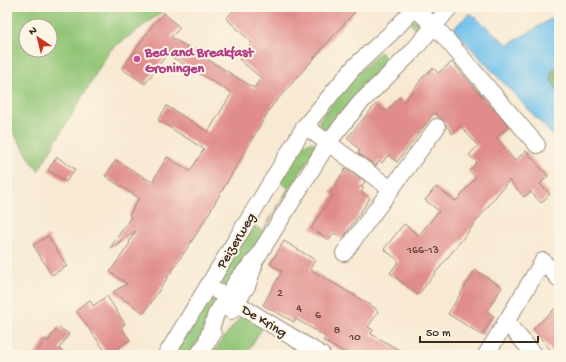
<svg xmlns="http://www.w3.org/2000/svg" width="566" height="362" font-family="'Gochi Hand',sans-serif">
  <rect width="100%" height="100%" fill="#fcf5e5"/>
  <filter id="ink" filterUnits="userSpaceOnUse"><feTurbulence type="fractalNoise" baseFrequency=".025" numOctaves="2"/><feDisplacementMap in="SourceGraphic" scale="8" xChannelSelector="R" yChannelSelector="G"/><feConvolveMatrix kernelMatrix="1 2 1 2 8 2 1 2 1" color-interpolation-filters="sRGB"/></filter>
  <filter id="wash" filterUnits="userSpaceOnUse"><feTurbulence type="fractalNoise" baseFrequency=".012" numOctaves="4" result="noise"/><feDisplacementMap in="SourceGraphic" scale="16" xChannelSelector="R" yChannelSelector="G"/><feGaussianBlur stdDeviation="0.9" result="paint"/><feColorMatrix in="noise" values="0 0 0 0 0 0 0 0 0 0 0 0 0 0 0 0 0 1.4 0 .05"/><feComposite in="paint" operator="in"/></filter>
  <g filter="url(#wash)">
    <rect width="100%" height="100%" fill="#f8e9d3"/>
    <!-- green -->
    <g fill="#91c576" stroke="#66784a" fill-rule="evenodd">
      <path d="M7,7H169L110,50L38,171L7,123ZM26,26H50V50H26Z"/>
      <polygon points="414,20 419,20 427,23 402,52 359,91 325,133 320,128 319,120 353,78 380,52 388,61 418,32 410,23"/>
      <polygon points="312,142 318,144 226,291 222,284 221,279 252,225 263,231 289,188 278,181 302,145"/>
      <polygon points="211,299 219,302 190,355 172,355 207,301"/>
      <polygon points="242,315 263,327 245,355 212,355 222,340"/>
    </g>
    <!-- forest -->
    <polygon fill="#74aa67" stroke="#586a42" points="559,65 559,91 551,80 551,72"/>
    <!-- water -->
    <polygon fill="#72c2ed" stroke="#567686" points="470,13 508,45 559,14 559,65 551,72 551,81 559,91 559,142 453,29"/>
    <g id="blocks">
      <!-- building -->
      <g fill="#e08c8b">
        <polygon points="237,7 359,7 271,107 199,230 144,313 113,292 127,284 110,272 130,243 129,242 136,231 110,248 131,217 129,215 139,198 105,176 116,160 152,182 167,157 190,171 204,149 158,120 167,106 208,132 232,93 167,54 145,84 122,69 154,23 164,13 180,28 171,37 254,88 261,78 239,59 252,43 226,18"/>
        <polygon points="452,62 509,127 496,138 515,161 526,151 548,176 540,184 550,194 541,203 531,192 524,197 509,180 418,295 390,273 399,261 384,249 404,224 419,235 439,211 425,200 436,187 456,201 476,177 469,171 477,162 469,155 478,146 461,126 452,134 443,120 434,113 397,162 388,155 382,163 379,161 376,166 358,153 360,150 347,138 376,104 386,112 399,97 404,102 423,77 433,68 438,73"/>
        <polygon points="57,157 75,169 66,182 48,170"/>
        <polygon points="346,168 365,181 361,187 364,188 361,192 370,198 343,238 334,233 329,240 311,228 333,195 330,193"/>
        <polygon points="48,236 67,266 52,275 33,245"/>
        <polygon points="284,241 315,260 310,269 375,308 378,312 368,327 373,330 371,334 408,355 349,355 323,341 326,337 296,319 294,322 263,305 282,271 270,264"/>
        <polygon points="475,270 502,287 487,311 494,316 482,335 448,314"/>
        <polygon points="107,296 125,324 121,327 130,340 108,355 77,312 81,306 90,300 93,306"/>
        <polygon points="559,305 559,355 555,355 533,329"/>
        <polygon points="58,327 69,334 59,349 68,355 35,355 45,339 48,341"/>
      </g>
    </g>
  </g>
  <g filter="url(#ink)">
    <use href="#blocks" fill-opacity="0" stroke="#9a8a78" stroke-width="1"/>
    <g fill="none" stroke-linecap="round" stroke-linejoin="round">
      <!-- minor casing -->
      <g stroke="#9a8a78" stroke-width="18">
        <g id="minor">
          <polyline points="415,8 441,33 537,145"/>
          <polyline points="305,126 391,189"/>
          <polyline points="344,253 437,127"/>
          <polyline points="218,292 322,355"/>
          <polyline points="231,311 247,286 254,266"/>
          <polyline points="206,343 216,314 227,297 237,280 256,259 330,140 360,103 412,52 450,7"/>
          <polyline points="166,355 305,126 354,67 391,33 416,7"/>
          <polyline points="198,355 213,334"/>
          <polyline points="486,355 506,322"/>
          <polyline points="535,355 506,322 543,261 559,279"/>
        </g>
      </g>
      <!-- minor -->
      <use href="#minor" stroke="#fff" stroke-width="16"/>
    </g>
  </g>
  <!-- markers -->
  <circle fill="#d1479c" stroke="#fcf5e5" stroke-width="1.5" cx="137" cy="59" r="4"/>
  <g text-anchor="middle" stroke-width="4" stroke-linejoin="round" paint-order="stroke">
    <!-- number labels -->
    <g font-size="12" fill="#644239">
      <text x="423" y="253">166-13</text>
      <text x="280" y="296">2</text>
      <text x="299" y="311">4</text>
      <text x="318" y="318">6</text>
      <text x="337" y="333">8</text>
      <text x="355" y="340">10</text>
    </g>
    <!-- hotel labels -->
    <g font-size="14" font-weight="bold" fill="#b23c85" stroke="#fcf5e5" text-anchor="start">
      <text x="145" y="56">Bed and Breakfast<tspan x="145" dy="16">Groningen</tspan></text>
    </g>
    <!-- street labels -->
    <g font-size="14" fill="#3b2a1e" stroke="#fcf5e5">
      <text transform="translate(235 240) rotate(-59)" y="5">Peizerweg</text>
      <text transform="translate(265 320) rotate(31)" y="5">De Kring</text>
    </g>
  </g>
  <!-- margin -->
  <rect width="566" height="362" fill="none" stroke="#fcf5e5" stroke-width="24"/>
  <!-- north arrow -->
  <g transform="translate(38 38) rotate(325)"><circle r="19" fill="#fcf5e5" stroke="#afa495"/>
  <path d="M0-3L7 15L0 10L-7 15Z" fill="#c8321e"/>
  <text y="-6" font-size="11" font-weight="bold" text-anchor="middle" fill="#3b2a1e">N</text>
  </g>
  <!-- scale -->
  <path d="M420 336v6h118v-6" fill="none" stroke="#3b2a1e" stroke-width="2"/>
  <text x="426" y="336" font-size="12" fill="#3b2a1e" stroke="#fcf5e5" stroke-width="3" paint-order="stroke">50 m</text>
</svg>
